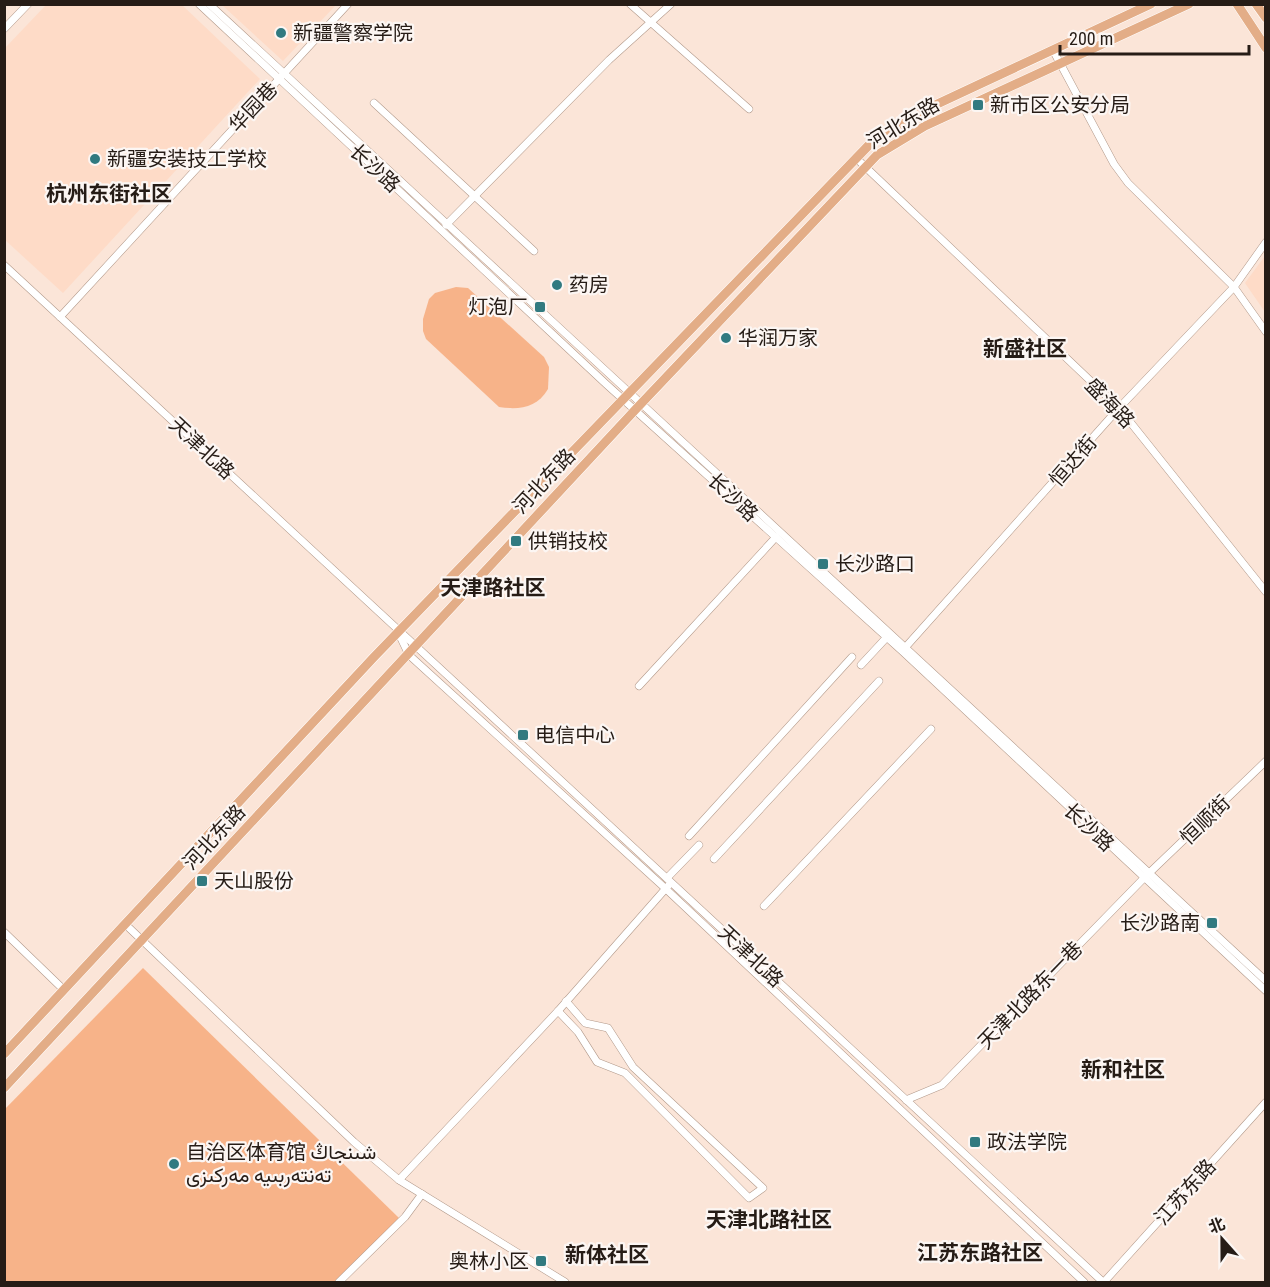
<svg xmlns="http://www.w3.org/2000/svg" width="1270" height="1287" font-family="'Roboto Condensed',Vazirmatn,'Noto Sans SC',sans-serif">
  <rect width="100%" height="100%" fill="#fbe5d8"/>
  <!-- built -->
  <g fill="#fedbc7">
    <polygon points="46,5 182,5 260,79 63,293 5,240 5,48"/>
    <polygon points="222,5 336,5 283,61"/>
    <polygon points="1265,256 1265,312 1245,283"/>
  </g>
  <!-- green -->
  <g fill="#f7b389">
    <path d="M456,287L468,288L544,357L549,367L548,389C537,408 519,410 499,407L426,339L423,331V319L429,299L435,293Z"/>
    <polygon points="143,968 399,1218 343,1282 5,1282 4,1110"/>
  </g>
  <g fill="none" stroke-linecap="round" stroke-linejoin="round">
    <!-- minor casing -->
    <g stroke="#b2998a" stroke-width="8">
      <g id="minor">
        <polyline points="199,4 606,384 902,651 1266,991"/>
        <polyline points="209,4 1266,981"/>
        <polyline points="630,4 749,109"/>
        <polyline points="4,29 28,4"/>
        <polyline points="1053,50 1114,164 1128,183 1234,287 1266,332"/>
        <polyline points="374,103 534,251"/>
        <polyline points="856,158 1119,408 1266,592"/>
        <polyline points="446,225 609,60 671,4"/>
        <polyline points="4,265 1103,1282"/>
        <polyline points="60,317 348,4"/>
        <polyline points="399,634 409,655 666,889 1084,1282"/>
        <polyline points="903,650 1119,408 1234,287 1266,242"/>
        <polyline points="861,665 887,637"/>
        <polyline points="639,686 776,537"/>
        <polyline points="689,836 852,657"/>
        <polyline points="714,859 879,681"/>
        <polyline points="667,878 699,845"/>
        <polyline points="764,906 931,729"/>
        <polyline points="125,924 354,1142 399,1180 565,1282"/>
        <polyline points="4,932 64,990"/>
        <polyline points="558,1011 578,1032 597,1062 625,1073 749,1198 763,1188 633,1067 608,1028 585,1023 566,1001"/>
        <polyline points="906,1100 942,1085 1144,878 1266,761"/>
        <polyline points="399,1180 558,1011 668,886"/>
        <polyline points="339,1282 405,1217 422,1194"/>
        <polyline points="1104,1282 1266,1102"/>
      </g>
    </g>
    <!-- major casing -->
    <g stroke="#fff" stroke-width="10">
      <g id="major">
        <polyline points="1237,4 1266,48"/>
        <polyline points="1256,4 1266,18"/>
        <polyline points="4,1054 374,657 869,145 918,113 1151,4"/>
        <polyline points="4,1088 636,409 877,155 925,126 1189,4"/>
      </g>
    </g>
    <!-- minor -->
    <use href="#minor" stroke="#fff" stroke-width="7"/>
    <!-- major -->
    <use href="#major" stroke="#e3ad87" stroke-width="9"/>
  </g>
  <!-- markers -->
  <g fill="#317a80" stroke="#fcf6f3" stroke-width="2">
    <circle cx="281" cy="33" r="6"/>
    <rect x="972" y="99" width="12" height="12" rx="3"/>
    <circle cx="95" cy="159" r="6"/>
    <circle cx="557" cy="285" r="6"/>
    <rect x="534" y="301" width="12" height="12" rx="3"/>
    <circle cx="726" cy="338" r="6"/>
    <rect x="510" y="535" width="12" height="12" rx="3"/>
    <rect x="817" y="558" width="12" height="12" rx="3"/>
    <rect x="517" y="729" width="12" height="12" rx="3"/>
    <rect x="196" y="875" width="12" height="12" rx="3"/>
    <rect x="1206" y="917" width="12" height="12" rx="3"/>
    <rect x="969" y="1136" width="12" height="12" rx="3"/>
    <circle cx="174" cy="1164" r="6"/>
    <rect x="535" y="1255" width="12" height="12" rx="3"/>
  </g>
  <g text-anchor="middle" stroke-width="4.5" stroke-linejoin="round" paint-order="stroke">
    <!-- poi labels -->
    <g font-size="20" fill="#261c16" stroke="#fcf6f3" text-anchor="start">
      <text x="293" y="40">新疆警察学院</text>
      <text x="990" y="112">新市区公安分局</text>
      <text x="107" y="166">新疆安装技工学校</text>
      <text x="569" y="292">药房</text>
      <text x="528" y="314" text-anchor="end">灯泡厂</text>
      <text x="738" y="345">华润万家</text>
      <text x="528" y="548">供销技校</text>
      <text x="835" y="571">长沙路口</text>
      <text x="535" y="742">电信中心</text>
      <text x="214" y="888">天山股份</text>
      <text x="1200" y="930" text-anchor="end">长沙路南</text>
      <text x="987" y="1149">政法学院</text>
      <text x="186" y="1159">自治区体育馆 شىنجاڭ<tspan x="186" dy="23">تەنتەربىيە مەركىزى</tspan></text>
      <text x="529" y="1268" text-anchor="end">奥林小区</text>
    </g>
    <!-- street labels -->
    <g font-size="20" fill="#261c16" stroke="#fcf6f3">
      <text transform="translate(253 107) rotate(-47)" y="7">华园巷</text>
      <text transform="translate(903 123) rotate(-31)" y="7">河北东路</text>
      <text transform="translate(375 168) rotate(43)" y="7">长沙路</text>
      <text transform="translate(1110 403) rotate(46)" y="7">盛海路</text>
      <text transform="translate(202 448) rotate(43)" y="7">天津北路</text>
      <text transform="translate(1073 461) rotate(-49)" y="7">恒达街</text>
      <text transform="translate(544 481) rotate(-47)" y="7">河北东路</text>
      <text transform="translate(733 497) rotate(43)" y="7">长沙路</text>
      <text transform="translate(1205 820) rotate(-44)" y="7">恒顺街</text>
      <text transform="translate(1089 827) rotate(43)" y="7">长沙路</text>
      <text transform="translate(214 837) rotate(-47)" y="7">河北东路</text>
      <text transform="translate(751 956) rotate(43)" y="7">天津北路</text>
      <text transform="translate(1030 995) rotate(-46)" y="7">天津北路东一巷</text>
      <text transform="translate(1185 1192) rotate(-48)" y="7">江苏东路</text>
    </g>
    <!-- neighbourhood labels -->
    <g font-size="21" font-weight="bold" fill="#261c16" stroke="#fcf6f3">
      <text x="109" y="201">杭州东街社区</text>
      <text x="1025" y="356">新盛社区</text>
      <text x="493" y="595">天津路社区</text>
      <text x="1123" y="1077">新和社区</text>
      <text x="769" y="1227">天津北路社区</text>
      <text x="980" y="1260">江苏东路社区</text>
      <text x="607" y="1262">新体社区</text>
    </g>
  </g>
  <!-- border -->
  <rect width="1270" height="1287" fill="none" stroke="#261c16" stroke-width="12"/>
  <!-- north arrow -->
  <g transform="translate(1222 1239) rotate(339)" stroke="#fcf6f3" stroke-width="4.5" paint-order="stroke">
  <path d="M0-4.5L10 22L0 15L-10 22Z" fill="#261c16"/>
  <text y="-9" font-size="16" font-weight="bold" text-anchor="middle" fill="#261c16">北</text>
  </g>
  <!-- scale -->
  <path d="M1060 45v9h189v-9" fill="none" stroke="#261c16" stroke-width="3"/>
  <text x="1069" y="45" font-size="18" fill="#261c16" stroke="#fcf6f3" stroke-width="4.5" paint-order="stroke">200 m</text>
</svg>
